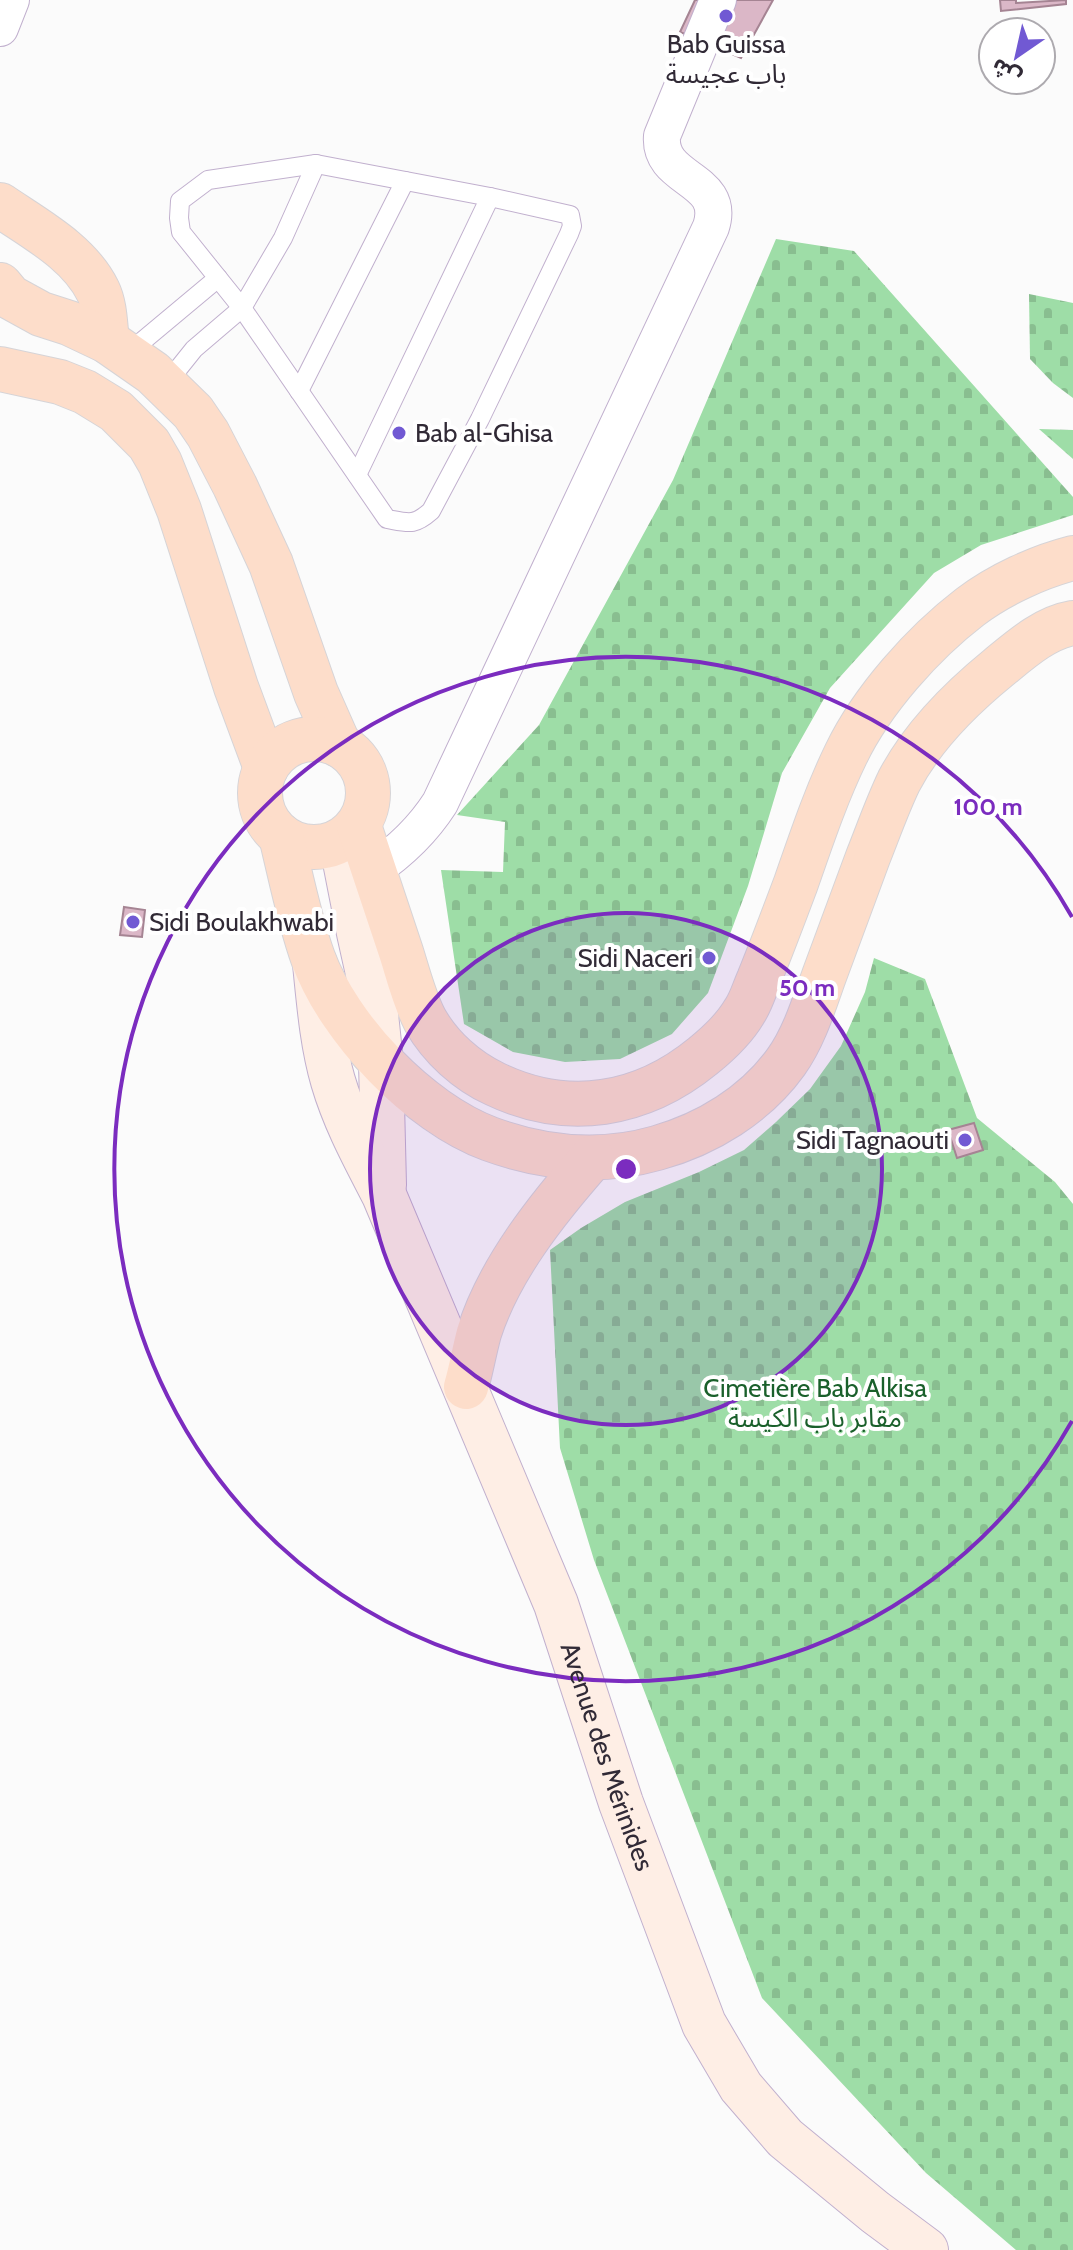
<svg xmlns="http://www.w3.org/2000/svg" width="1073" height="2250" font-family="Cabin,'Noto Sans Arabic',sans-serif">
  <defs>
    <pattern id="cemetery-stones" width="16" height="16" patternUnits="userSpaceOnUse" patternTransform="scale(2)"><rect width="16" height="16" fill="#9edda7"/><path d="M2 7V4a2 2 0 0 1 4 0v3zM10 15v-3a2 2 0 0 1 4 0v3z" fill="#89be90"/></pattern>
  </defs>
  <rect width="100%" height="100%" fill="#fbfbfb"/>
  <!-- cemetery -->
  <g fill="url(#cemetery-stones)">
    <polygon points="776,239 854,251 1073,497 1073,515 981,545 934,573 830,688 782,773 748,886 708,993 672,1034 620,1059 565,1062 513,1052 464,1024 441,870 503,872 505,822 457,815 539,725 673,480"/>
    <polygon points="1029,294 1073,303 1073,398 1053,383 1030,359"/>
    <polygon points="1039,429 1073,430 1073,459"/>
    <polygon points="874,958 925,979 977,1118 1055,1182 1073,1204 1073,2250 1016,2250 926,2173 762,1998 594,1560 560,1448 550,1250 581,1228 625,1202 699,1172 744,1150 776,1122 810,1089 841,1046 865,992"/>
  </g>
  <!-- building -->
  <g fill="#dbb7c7" stroke="#a58493" stroke-width="2">
    <polygon points="695,0 773,0 741,58 680,32"/>
    <polygon points="1000,0 1016,0 1016,3 1066,0 1066,4 1001,11"/>
    <polygon points="124,907 145,910 142,937 120,935"/>
    <rect x="705" y="954" width="9" height="8"/>
    <polygon points="974,1123 983,1150 957,1158 948,1130"/>
  </g>
  <g fill="none" stroke-linecap="round" stroke-linejoin="round">
    <!-- lane casing -->
    <g stroke="#c1b0ce" stroke-width="20">
      <g id="lane">
        <path d="M316,164L490,197L570,215L572,226L569,234L480,419L431,511C414,526 409,523 387,519L242,308L181,232L179,218L180,201L208,180Z"/>
        <polyline points="127,354 218,278"/>
        <polyline points="166,384 194,349 242,308 283,238 316,164"/>
        <polyline points="299,391 405,181"/>
        <polyline points="357,475 490,197"/>
      </g>
    </g>
    <!-- street casing -->
    <g stroke="#c1b0ce" stroke-width="38">
      <g id="street">
        <polyline points="0,28 11,0"/>
        <path d="M373,870C401,851 422,831 440,803L711,227C727,177 658,182 662,136L718,0"/>
      </g>
    </g>
    <!-- secondary casing -->
    <g stroke="#c1b0ce" stroke-width="46">
      <g id="secondary">
        <polyline points="341,841 359,933 375,1005 381,1062 384,1185"/>
        <path id="s1" d="M315,964C319,1003 322,1043 333,1081C345,1122 365,1158 384,1195L556,1604L621,1803L704,2024L741,2087L785,2138L875,2212L926,2250"/>
      </g>
    </g>
    <!-- primary casing -->
    <g stroke="#d6d4d7" stroke-width="46">
      <g id="primary">
        <path d="M0,205C35,229 79,252 98,291C105,305 105,325 107,341"/>
        <polyline points="0,285 10,297 41,314 69,323 107,341 153,373 193,412 208,434 235,486 271,564 316,693 339,745"/>
        <polyline points="0,369 60,382 85,392 116,411 149,444 160,463 179,510 236,687 266,768"/>
        <circle cx="314" cy="793" r="54"/>
        <path d="M359,826C373,868 387,910 401,952C408,974 414,999 425,1020C441,1048 467,1071 495,1084C568,1119 642,1106 703,1056C719,1043 734,1029 744,1012C751,1002 754,990 759,979C772,947 784,915 796,883C811,840 826,795 846,754C872,700 923,643 970,607C999,585 1038,567 1073,558"/>
        <path d="M281,836C291,877 299,919 313,958C339,1029 419,1113 490,1139C545,1159 601,1164 657,1148C707,1134 755,1105 786,1062C804,1037 814,1004 824,976C839,936 853,897 868,857C878,832 887,806 899,781C922,737 960,699 998,668C1020,650 1044,628 1073,623"/>
        <path d="M466,1387C471,1370 474,1351 479,1333C499,1269 548,1208 592,1158"/>
      </g>
    </g>
    <!-- lane -->
    <use href="#lane" stroke="#fff" stroke-width="18"/>
    <!-- street -->
    <use href="#street" stroke="#fff" stroke-width="36"/>
    <!-- secondary -->
    <use href="#secondary" stroke="#feeee5" stroke-width="44"/>
    <!-- primary -->
    <use href="#primary" stroke="#fdddca" stroke-width="44"/>
  </g>
  <!-- distance rings -->
  <circle cx="626" cy="1169" r="256" fill="#7b2cbf" fill-opacity=".12"/>
  <g fill="none" stroke="#7b2cbf" stroke-width="4">
    <circle cx="626" cy="1169" r="256"/>
    <path d="M1072 1421A512 512 0 1 1 1072 917"/>
  </g>
  <!-- markers -->
  <g fill="#7159d3" stroke="#fff" stroke-width="3">
    <circle cx="726" cy="16" r="8"/>
    <circle cx="399" cy="433" r="8"/>
    <circle cx="133" cy="922" r="8"/>
    <circle cx="709" cy="958" r="8"/>
    <circle cx="965" cy="1140" r="8"/>
  </g>
  <g text-anchor="middle" stroke-width="8" stroke-linejoin="round" paint-order="stroke">
    <!-- poi labels -->
    <g font-size="26" fill="#312a36" stroke="#fff" text-anchor="start">
      <text x="726" y="53" text-anchor="middle">Bab Guissa<tspan x="726" dy="30">باب عجيسة</tspan></text>
      <text x="415" y="442">Bab al-Ghisa</text>
      <text x="149" y="931">Sidi Boulakhwabi</text>
      <text x="693" y="967" text-anchor="end">Sidi Naceri</text>
      <text x="949" y="1149" text-anchor="end">Sidi Tagnaouti</text>
    </g>
    <!-- park labels -->
    <g font-size="26" fill="#1a602b" stroke="#fff">
      <text x="815" y="1397">Cimetière Bab Alkisa<tspan x="815" dy="30">مقابر باب الكيسة</tspan></text>
    </g>
    <!-- street labels -->
    <g font-size="26" fill="#312a36" stroke="#fff">
      <text dy="9" stroke="none"><textPath href="#s1" startOffset="848">Avenue des Mérinides</textPath></text>
    </g>
  </g>
  <circle cx="626" cy="1169" r="12" fill="#7b2cbf" stroke="#fff" stroke-width="4"/>
  <g font-size="24" text-anchor="middle" font-weight="bold" fill="#7b2cbf" stroke="#fff" stroke-width="8" stroke-linejoin="round" paint-order="stroke">
    <text x="988" y="815">100 m</text>
    <text x="807" y="996">50 m</text>
  </g>
  <!-- north arrow -->
  <g transform="translate(1017 56) rotate(214)"><circle r="38" fill="#ffffff" stroke="#adaaaf" stroke-width="2"/>
  <path d="M0-6L14 30L0 20L-14 30Z" fill="#7159d3"/>
  <text y="-12" font-size="22" font-weight="bold" text-anchor="middle" fill="#312a36">ش</text>
  </g>
</svg>
